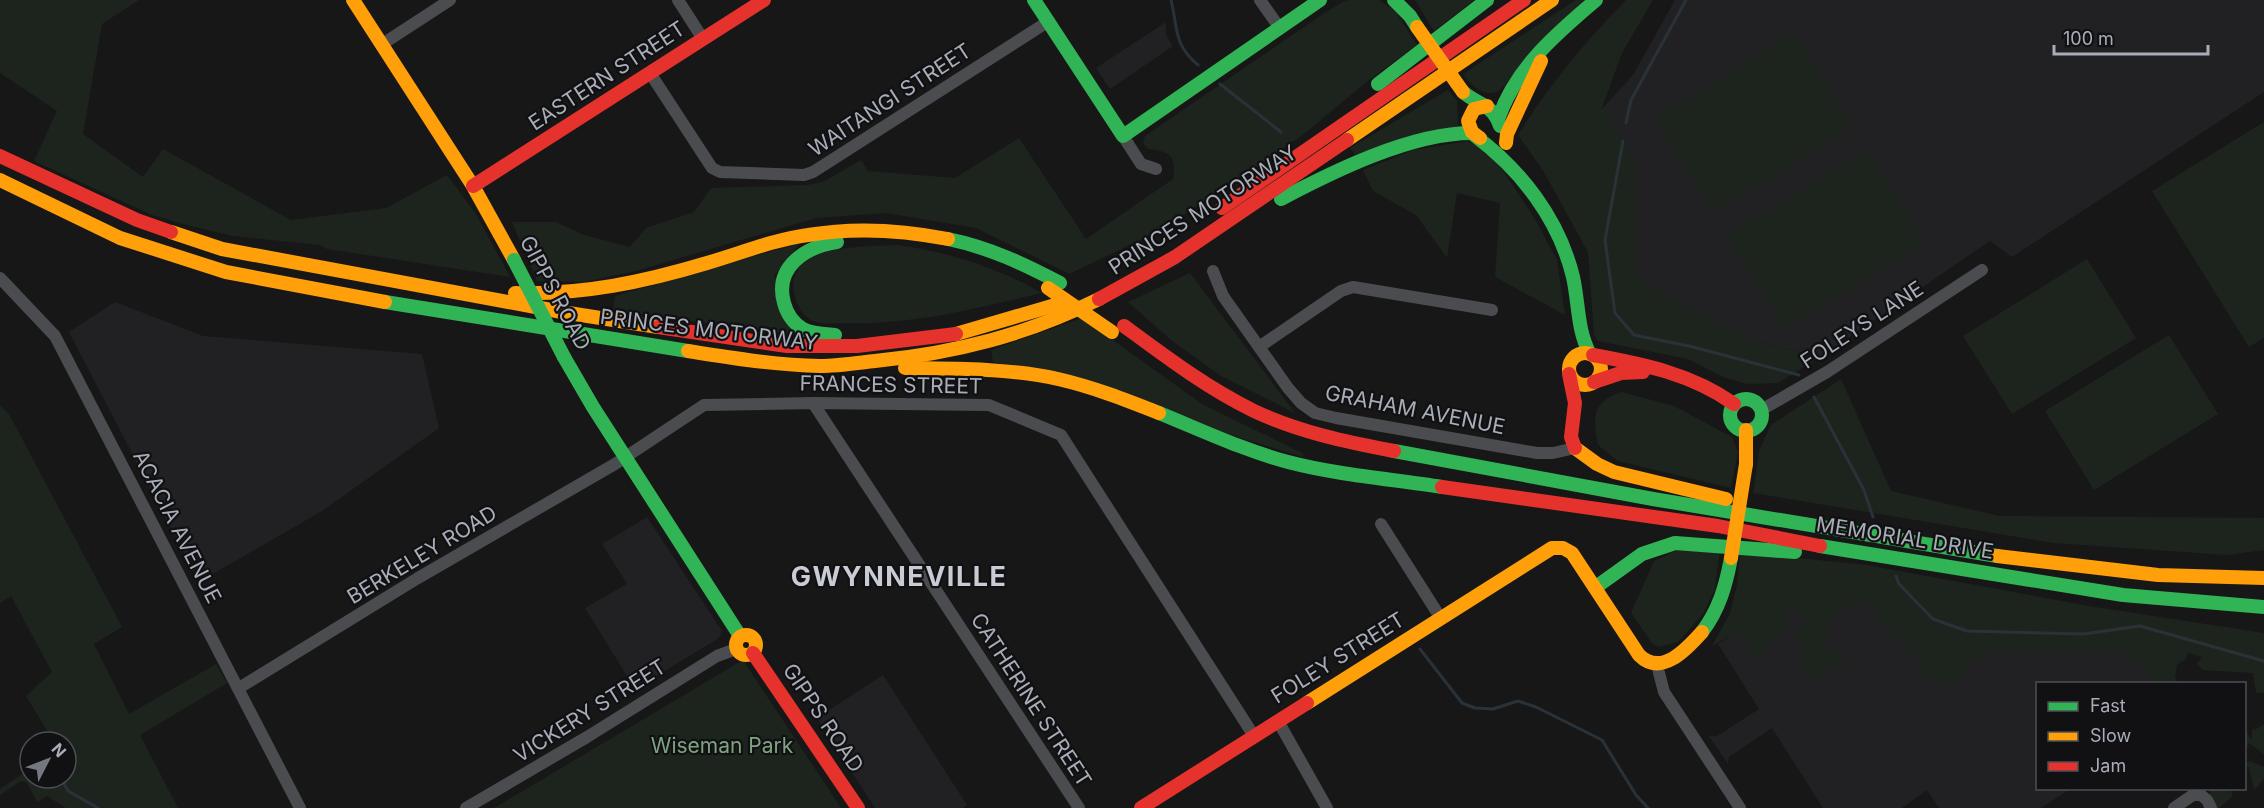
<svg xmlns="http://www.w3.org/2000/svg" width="2264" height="808" font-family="Inter,sans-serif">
  <rect width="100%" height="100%" fill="#171717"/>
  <!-- built -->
  <g fill="#212123">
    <polygon points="1675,0 2264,0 2264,92 2012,257 1990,241 1820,357 1750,340 1588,252 1544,172 1633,75"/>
    <polygon points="1166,22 1166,35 1173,46 1110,89 1096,68"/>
    <polygon points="115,302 203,336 422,354 439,428 322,511 199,582 69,332"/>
    <polygon points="647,517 722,631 719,638 635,689 585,608 627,584 602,544"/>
    <polygon points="1845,579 2158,640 2178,683 2038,684 2038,788 2070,789 2041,808 1939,808 1927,790 1902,808 1823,808 1772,728 1729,757 1728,764 1709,736 1717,736 1759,709 1718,644 1778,605"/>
    <polygon points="883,675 967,805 962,808 875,808 817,718"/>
  </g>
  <!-- green -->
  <g fill="#1d241e">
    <polygon points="0,0 139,0 102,24 83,134 143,177 163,149 291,220 386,208 447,175 476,214 510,277 327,249 320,245 233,236 183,224 152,215 34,161 57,111 0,73"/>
    <path d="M1350,0H1379L1396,12L1417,45L1369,80L1300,137L1161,230L1069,274L976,228L886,213L816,218L636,271L584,282L537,281L512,222H556L584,235L630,247L646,228L694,212L711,188L807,185L823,182L861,160L868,171L955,178L1019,138L1086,239L1173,179C1177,156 1170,151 1148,149L1143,143L1145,136L1323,14L1344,1Z"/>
    <polygon points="1415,0 1474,0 1434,31"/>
    <path d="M1576,0H1584L1499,91C1484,98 1471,86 1463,74Z"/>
    <path d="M1626,0H1653L1622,53L1602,108L1635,160V277L1750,340L1820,357L1778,383L1747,384L1723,377L1688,359L1598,341L1594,335L1588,252L1544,172L1518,135C1549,85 1585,42 1626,0Z"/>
    <polygon points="1795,32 1853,127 1712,213 1654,119"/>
    <polygon points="1448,90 1457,101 1458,126 1355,154 1350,148"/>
    <polygon points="2264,122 2264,338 2249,347 2152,191"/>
    <polygon points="1468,141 1492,154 1535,219 1557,260 1565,315 1495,277 1500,203 1457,193 1447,258 1416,215 1373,191 1363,170 1413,150"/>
    <polygon points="1868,149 1926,243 1785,329 1727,235"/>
    <polygon points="800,243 774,276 804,337 613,310 615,296"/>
    <path d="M897,245C949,252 996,267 1042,293C977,308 915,325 848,323C838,323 826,325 816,322C806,320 799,309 796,300C777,243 864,247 897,245Z"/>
    <polygon points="2087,259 2136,338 2012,414 1963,336"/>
    <polygon points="1190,273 1295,413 1221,376 1171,340 1128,302"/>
    <polygon points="1082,318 1202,404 1304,454 1303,457 993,362 991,350"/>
    <polygon points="2169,335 2218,414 2094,490 2045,411"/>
    <polygon points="1841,379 1891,491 2000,516 2264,518 2264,550 2227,555 2054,543 1753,493 1759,451 1771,425"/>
    <path d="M1622,392L1674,406L1732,437L1738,452L1731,488L1618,461L1598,445C1593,417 1591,402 1622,392Z"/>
    <polygon points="0,405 9,414 122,627 94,644 129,714 216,664 227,683 140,735 178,808 66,808 47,796 37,802 27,783 21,781 0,795 0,789 30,769 30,778 66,778 66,742 54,742 26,696 52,672 11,596 0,603"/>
    <polygon points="1683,547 1720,548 1715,589 1703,614 1678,642 1658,647 1652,643 1631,613 1654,561"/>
    <polygon points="1740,552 1867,565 2089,606 2264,633 2264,693 2256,693 2253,673 2203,670 2197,664 2202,657 2188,653 2186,659 2177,665 2174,683 2152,683 2145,666 2118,650 2060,654 2035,649 1993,652 1986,658 1973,657 1959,683 1949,686 1922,672 1917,660 1880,623 1871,606 1852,605 1830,617 1828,630 1821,644 1824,650 1839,648 1845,651 1847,660 1819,677 1809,679 1801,671 1807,649 1794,637 1802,629 1804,621 1798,612 1791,609 1785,617 1785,633 1774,638 1765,653 1757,660 1750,654 1749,644 1739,631 1712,646 1730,613 1737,586"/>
    <polygon points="743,660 841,808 494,808"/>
    <polygon points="2264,724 2264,754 2249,743 2245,751 2245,729 2251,740 2253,727 2255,730"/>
    <polygon points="2250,761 2264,767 2264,779 2254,790 2249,767 2245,767 2245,764"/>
    <polygon points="2211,789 2230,789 2233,796 2219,808 2212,808 2207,800"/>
  </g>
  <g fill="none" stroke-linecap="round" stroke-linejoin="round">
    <!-- stream -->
    <g stroke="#2a3239" stroke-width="3">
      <path d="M1171,0C1178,28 1173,44 1198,65"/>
      <polyline points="1220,84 1281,132"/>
      <polyline points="1626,123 1631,100 1686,0"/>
      <polyline points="1623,141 1605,240 1615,313 1634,335 1689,346 1799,375"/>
      <polyline points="1814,397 1864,490 1873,517"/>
      <polyline points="1896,576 1899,584 1933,619 1967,631 2084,634 2140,626 2264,661"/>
      <polyline points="1420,649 1462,703 1475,708 1493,709 1518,701 1536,707 1602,740 1636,795 1648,808"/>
      <polyline points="61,778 68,791 98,808"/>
    </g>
    <!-- street -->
    <g stroke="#4b4c50" stroke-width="12">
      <polyline points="678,0 703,39"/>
      <polyline points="1260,0 1279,27"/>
      <polyline points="381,45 450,0"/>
      <polyline points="650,73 712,168 720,172 804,175 813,172 1049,21"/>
      <polyline points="1123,136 1141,164 1156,169"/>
      <polyline points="1213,271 1223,296 1288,388 1301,403 1315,413 1336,418 1537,453 1553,453 1575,448"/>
      <polyline points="0,278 55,336 300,808"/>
      <polyline points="1259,347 1341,291 1353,287 1492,310"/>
      <polyline points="813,403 1079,808"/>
      <polyline points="1761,410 1827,372 1982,270"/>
      <polyline points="1381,524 1440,617"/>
      <polyline points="1657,665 1664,692 1740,808"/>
      <polyline points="239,688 418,578 615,464 704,405 813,403 989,405 1061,435 1254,736"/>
      <polyline points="1278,721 1327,808"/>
      <polyline points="466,808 587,737 717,656 736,649"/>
      <polyline points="2174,808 2193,795 2201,795 2207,800 2211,808"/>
    </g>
    <!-- fast -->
    <g stroke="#30b455" stroke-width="14">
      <polyline points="1034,0 1123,136 1320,0"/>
      <polyline points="1394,0 1410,16 1417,27"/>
      <polyline points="1378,84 1487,0"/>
      <path d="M1463,92C1478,105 1493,104 1500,126"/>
      <path d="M1499,117C1516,68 1557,33 1596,0"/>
      <path d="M1474,135C1521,170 1559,219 1573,277C1579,304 1577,330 1590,354"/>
      <path d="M1281,199C1334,171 1411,133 1472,133"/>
      <path d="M948,239C988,247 1024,264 1060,283"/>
      <polyline points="385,302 688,351"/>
      <path d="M835,335C824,334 813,334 803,329C793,323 787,314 784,303C774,267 805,247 837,242"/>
      <polyline points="564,357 593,407 740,636"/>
      <circle cx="1746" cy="415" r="16"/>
      <path d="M1159,413C1201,430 1243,450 1288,462C1338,475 1391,479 1442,487"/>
      <polyline points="1394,451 1653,499 1997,556"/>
      <polyline points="1820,546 2123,595 2264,607"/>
      <polyline points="1596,587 1642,554 1675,543 1795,552"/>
      <path d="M1702,632C1719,610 1726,585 1731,558"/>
    </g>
    <!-- slow -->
    <g stroke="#ff9f0a" stroke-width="14">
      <polyline points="353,0 473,186 514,260"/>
      <polyline points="1480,138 1472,132 1468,121 1474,109 1487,106"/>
      <polyline points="1347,140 1552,0"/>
      <polyline points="1506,143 1507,134 1541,61"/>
      <polyline points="0,180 120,238 226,272 385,302"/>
      <polyline points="171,232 222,249 562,312 658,327"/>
      <path d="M515,293C582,295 644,282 707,263C741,253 773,240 808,235C855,227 902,230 948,239"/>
      <polyline points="956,334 1062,303"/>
      <path d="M688,351C732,358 775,365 820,366C838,366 857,363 875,361C956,353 1026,335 1099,299"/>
      <circle cx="1585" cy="369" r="16"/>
      <path d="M905,368C956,369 1008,368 1058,379C1093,387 1126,400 1159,413"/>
      <polyline points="1746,430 1746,464"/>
      <polyline points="1575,448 1597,464 1614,472 1726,499"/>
      <polyline points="1997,556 2158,575 2264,578"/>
      <circle cx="746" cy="645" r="10"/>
      <path d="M1307,703L1552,548H1563L1572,553L1639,655C1661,677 1686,650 1702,632"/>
    </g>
    <!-- jam -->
    <g stroke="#e5322d" stroke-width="14">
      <polyline points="0,156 137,220 171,232"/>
      <polyline points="473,186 764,0"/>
      <polyline points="1222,208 1524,0"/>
      <polyline points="1099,299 1175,257 1347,140"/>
      <path d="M1124,326C1166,357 1207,388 1254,411C1299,432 1346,442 1394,451"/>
      <polyline points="658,327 787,346 857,346 956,334"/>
      <path d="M1593,355C1643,364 1692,374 1734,404"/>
      <polyline points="1569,374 1575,403 1571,437 1575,448"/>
      <polyline points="1594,382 1621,373 1643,372"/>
      <polyline points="1442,487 1718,526 1820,546"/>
      <polyline points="753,653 858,808"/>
      <polyline points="1141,808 1307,703"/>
    </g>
    <!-- fast-bridge -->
    <polyline stroke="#30b455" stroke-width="14" points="514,260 564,357"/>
    <!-- slow-bridge -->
    <g stroke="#ff9f0a" stroke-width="14">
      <polyline points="1417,27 1463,92"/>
      <polyline points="1048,288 1112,332"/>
      <polyline points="1731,558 1746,464"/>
    </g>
  </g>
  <g text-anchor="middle" stroke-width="4.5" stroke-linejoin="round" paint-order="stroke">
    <!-- street labels -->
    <g font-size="21" fill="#a8adb8" stroke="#111113">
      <text transform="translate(607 76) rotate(-33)" y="7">EASTERN STREET</text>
      <text transform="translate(890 100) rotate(-33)" y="7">WAITANGI STREET</text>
      <text transform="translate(1203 210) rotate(-33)" y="7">PRINCES MOTORWAY</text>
      <text transform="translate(555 293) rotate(62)" y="7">GIPPS ROAD</text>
      <text transform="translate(1862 325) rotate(-33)" y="7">FOLEYS LANE</text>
      <text transform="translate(709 330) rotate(7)" y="7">PRINCES MOTORWAY</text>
      <text transform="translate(891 385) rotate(1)" y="7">FRANCES STREET</text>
      <text transform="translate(1415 410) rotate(11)" y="7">GRAHAM AVENUE</text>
      <text transform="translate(177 527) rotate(63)" y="7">ACACIA AVENUE</text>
      <text transform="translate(1905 538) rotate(9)" y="7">MEMORIAL DRIVE</text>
      <text transform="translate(422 555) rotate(-31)" y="7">BERKELEY ROAD</text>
      <text transform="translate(1338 658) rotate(-32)" y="7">FOLEY STREET</text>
      <text transform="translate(1031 700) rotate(57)" y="7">CATHERINE STREET</text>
      <text transform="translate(590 711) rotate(-32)" y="7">VICKERY STREET</text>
      <text transform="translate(823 718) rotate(56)" y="7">GIPPS ROAD</text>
    </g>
    <!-- park labels -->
    <g font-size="21" fill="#7fa381" stroke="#111113">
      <text x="722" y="753">Wiseman Park</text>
    </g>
    <!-- district labels -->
    <g font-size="27" font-weight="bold" letter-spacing="1.5" fill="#c9ccd4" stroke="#111113">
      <text x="899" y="586">GWYNNEVILLE</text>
    </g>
  </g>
  <!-- legend -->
  <rect x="2036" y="682" width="210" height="108" fill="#111113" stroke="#4d4f55" stroke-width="1.5"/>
  <rect x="2048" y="702" width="30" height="9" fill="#30b455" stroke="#4d4f55" stroke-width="1.5"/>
  <text x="2090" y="712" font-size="18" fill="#a8adb8">Fast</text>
  <rect x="2048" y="732" width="30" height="9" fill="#ff9f0a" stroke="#4d4f55" stroke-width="1.5"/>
  <text x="2090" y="742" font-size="18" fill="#a8adb8">Slow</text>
  <rect x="2048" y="762" width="30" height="9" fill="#e5322d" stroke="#4d4f55" stroke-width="1.5"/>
  <text x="2090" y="772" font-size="18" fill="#a8adb8">Jam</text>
  <!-- north arrow -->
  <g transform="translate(48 760) rotate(48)"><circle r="28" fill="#111113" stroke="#4d4f55" stroke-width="1.5"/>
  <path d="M0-4.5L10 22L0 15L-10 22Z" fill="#757880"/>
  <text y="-9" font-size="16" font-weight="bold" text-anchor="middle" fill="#a8adb8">N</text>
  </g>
  <!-- scale -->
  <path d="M2054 45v9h154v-9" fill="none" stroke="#a8adb8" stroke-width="3"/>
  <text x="2063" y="45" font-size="18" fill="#a8adb8" stroke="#111113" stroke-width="4.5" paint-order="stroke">100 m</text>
</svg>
